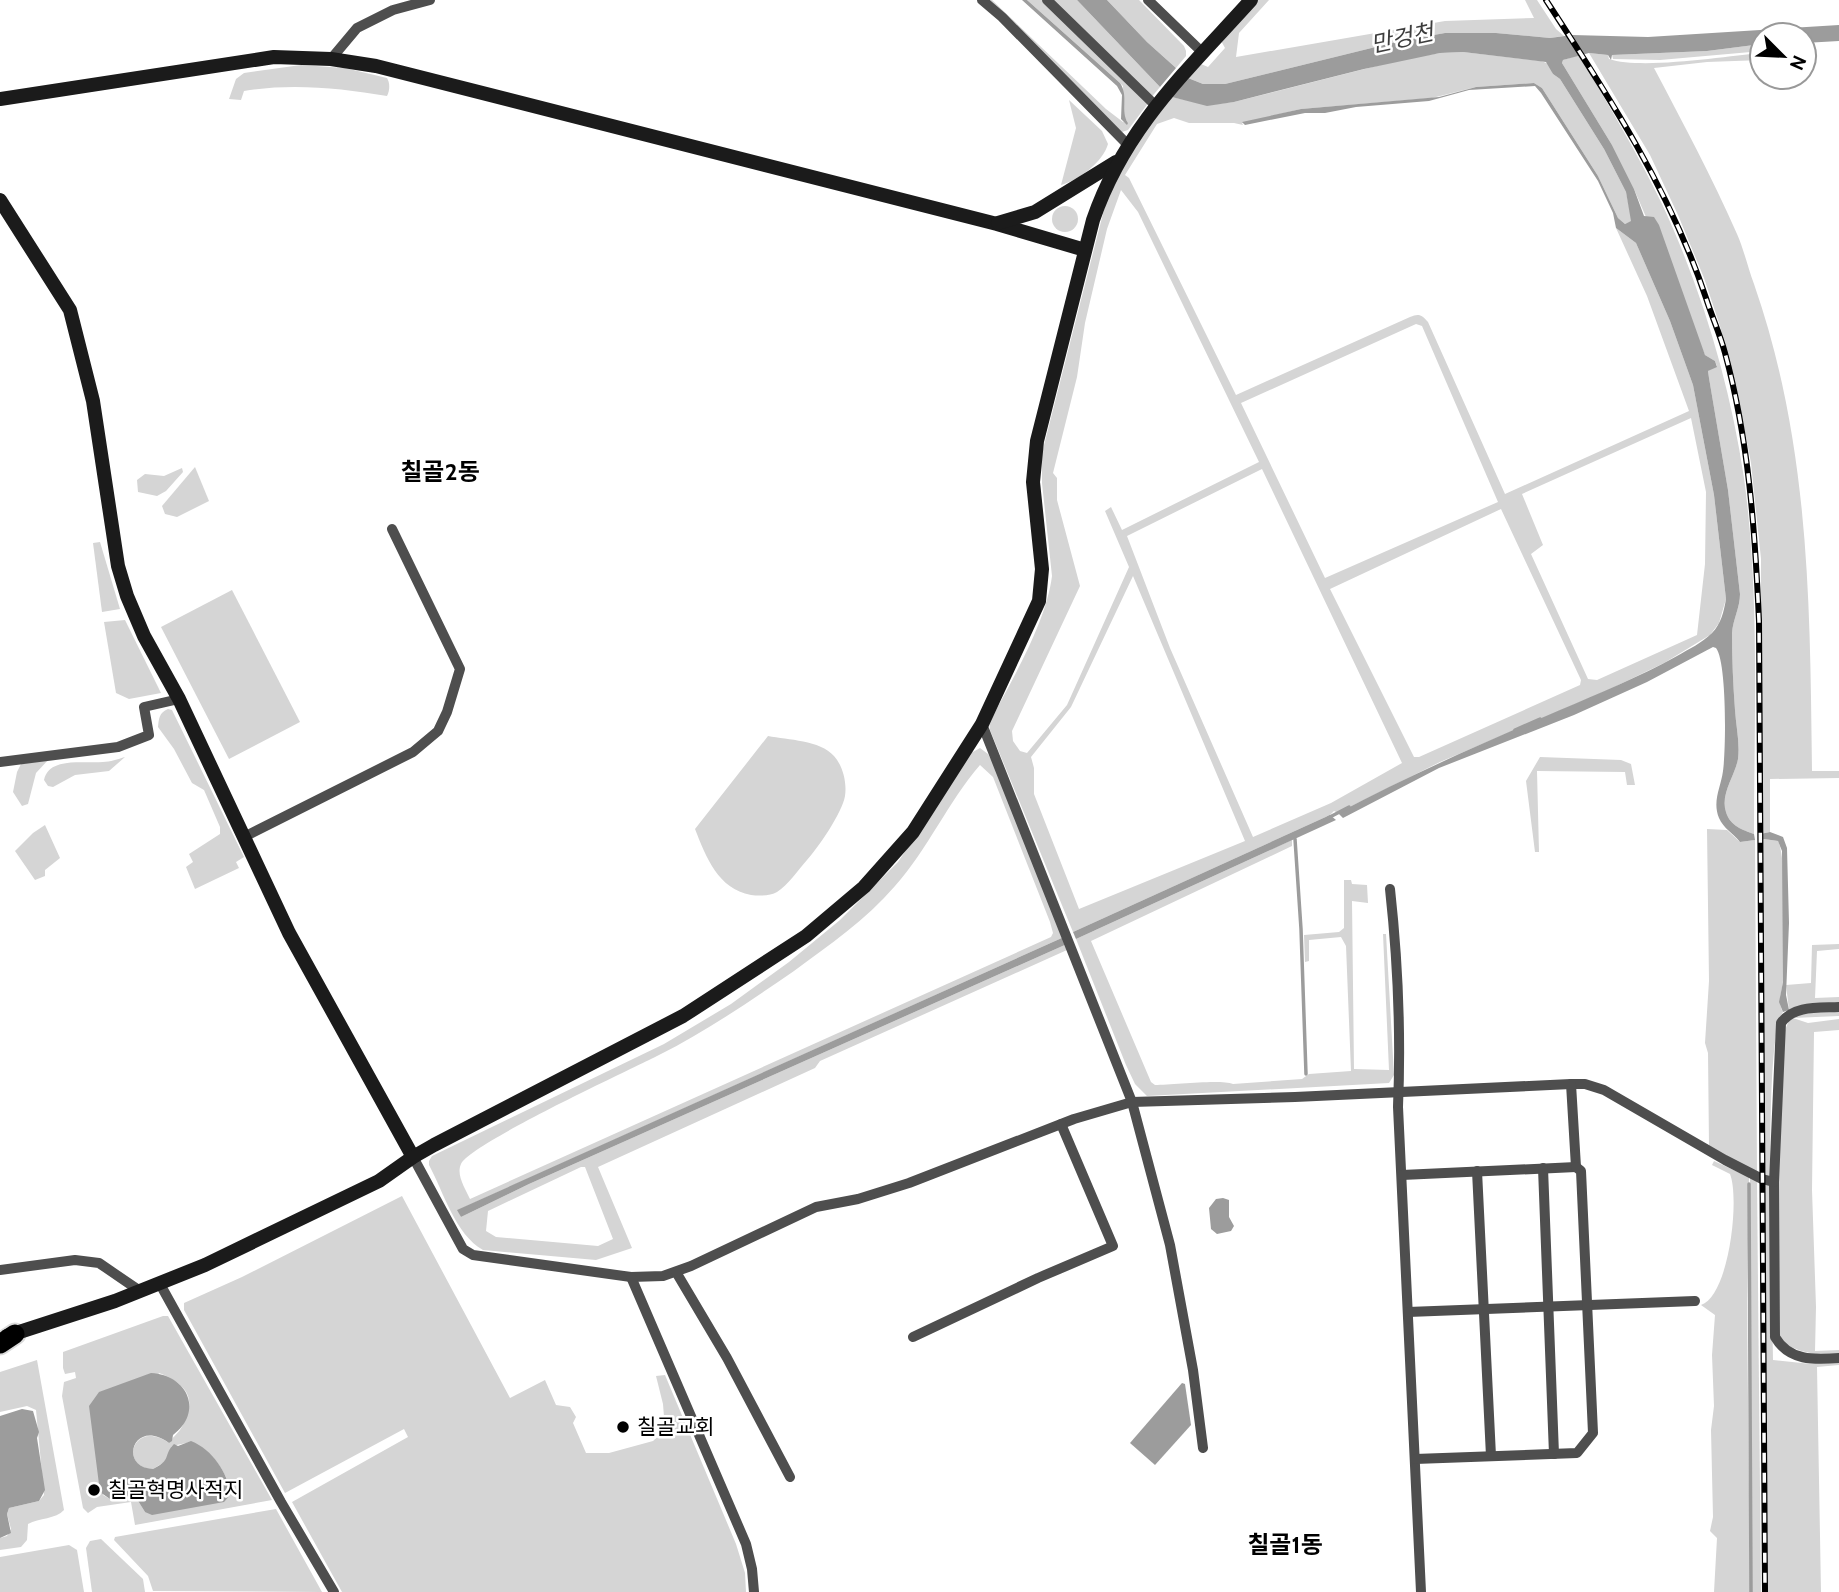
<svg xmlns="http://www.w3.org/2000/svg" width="1839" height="1592" font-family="Cabin,'Noto Sans KR',sans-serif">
  <rect width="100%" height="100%" fill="#fff"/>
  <!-- green -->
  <g fill="#d5d5d5" fill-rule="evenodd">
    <polygon points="987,0 992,0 1106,109 1123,122 1128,123 1124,117 1123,86 1120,83 1027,0 1044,0 1149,102 1128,130 1122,132"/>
    <polygon points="1049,0 1077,0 1160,87 1150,99"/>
    <polygon points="1107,0 1139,0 1184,46 1186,51 1186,56 1176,68 1147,42"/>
    <polygon points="1255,0 1269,0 1239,33 1236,57 1445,21 1534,18 1525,0 1537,0 1556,29 1564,36 1550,38 1496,33 1445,33 1400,41 1225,84 1203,84 1188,78 1201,64 1208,67 1225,48 1220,39"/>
    <polygon points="1762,44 1762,51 1660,60 1613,59 1612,55 1707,51"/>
    <path d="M1463,52L1541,61L1549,64L1553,74L1560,79L1604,149L1626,192L1632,221L1625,224L1618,218L1598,176L1542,88L1534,83L1476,87L1432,98L1301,109L1242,123L1243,125L1234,123H1189L1174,118L1157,124L1125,175L1129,178L1236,395L1410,317C1419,313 1422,315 1428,322L1505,494L1689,411L1647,296L1616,228L1636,243L1670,321L1693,385L1714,495L1726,599L1719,623L1710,635L1664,663L1606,691L1440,762L1338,813L1334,811L1330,815L1073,932L990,730L989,723C1012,680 1046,623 1052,576L1042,483V453L1108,194L1136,142L1172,97L1208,105L1234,102L1404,59L1440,53ZM1121,190L1138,212L1259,462L1122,530L1111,507L1105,511L1129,567L1067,705L1027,753L1020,751L1013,741L1012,731L1080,586L1057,500V478L1053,473L1077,377L1085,323L1107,229ZM1416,324L1422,326L1498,502L1325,578L1241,403ZM1691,418L1706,492L1705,564L1697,635L1597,680L1588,679L1531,554L1543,545L1522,494ZM1262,469L1402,763L1331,803L1253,837L1170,648L1127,536ZM1501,509L1581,680L1580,685L1419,757H1414L1330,589ZM1133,576L1245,841L1079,909L1034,794V768L1031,757L1071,707Z"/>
    <path d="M1589,53L1608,55L1609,59C1642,70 1725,56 1762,53V60L1707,62L1654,68C1683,123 1712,177 1737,234C1744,250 1748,268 1754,284C1810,445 1810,604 1812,771H1839V778L1770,779V832L1760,834L1761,559L1751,463L1739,401L1720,326L1704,278L1678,215L1650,155Z"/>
    <path d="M1579,55C1608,104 1637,152 1662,204C1702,290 1730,384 1744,478C1760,595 1754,716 1754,834C1743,830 1730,826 1726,812C1720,794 1735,776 1738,759C1740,743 1736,726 1735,710C1733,684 1732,658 1732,633C1733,619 1740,608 1740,594L1728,490L1709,378L1708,371L1717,366L1715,361L1705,355L1634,189L1612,145L1562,63L1563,60Z"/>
    <path d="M301,65L345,68L387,78C390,83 390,90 387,96C340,88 291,83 244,91L241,100L229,99L236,79L244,73Z"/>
    <path d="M1069,100L1102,131L1108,144C1103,162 1079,180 1061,185L1076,128Z"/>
    <circle cx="1065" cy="219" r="13"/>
    <polygon points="195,467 209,501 177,517 165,514 162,506"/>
    <polygon points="182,468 183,472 166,491 157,496 138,492 137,480 145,474 164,476"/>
    <polygon points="100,542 120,609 102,612 93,543"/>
    <polygon points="232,590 300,722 229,759 161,627"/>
    <polygon points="125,620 161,693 129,699 116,693 104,622"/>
    <path d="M168,709L172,710L244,857L236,862L239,868L195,889L186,867L193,862L189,854L220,834V827L204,790L192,783L174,749L158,727C159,718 159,713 168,709Z"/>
    <path d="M768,736C788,740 820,740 834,756C843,766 847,783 845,796C842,813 818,848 807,860C798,870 788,885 777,892C771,896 759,896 751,895C718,889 706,857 695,829Z"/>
    <path d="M980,748L988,754L997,770L1064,937L458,1210L461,1217L529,1184L1067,944V950L820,1061L815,1068L598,1167L632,1248L596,1260L483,1250C455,1234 444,1193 429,1165V1161L432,1156L664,1044L731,1004L789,962L840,920L898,862L971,753ZM980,765L993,777L1050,922L1053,933L1051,937L470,1199C465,1188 456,1175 461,1164C469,1144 630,1070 659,1055C707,1031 750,1001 794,971C829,945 866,920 895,886C928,849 948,802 980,765ZM581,1167H585L613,1239L598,1246L496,1237L486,1231L488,1211Z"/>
    <path d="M125,757L109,771L75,775L53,787L48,786L44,780C49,756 85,764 103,762C110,762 118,759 125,757Z"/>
    <polygon points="1540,757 1621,760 1631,764 1635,785 1627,785 1625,772 1537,771 1539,852 1535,852 1526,781"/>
    <polygon points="49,759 36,773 28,804 22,806 13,792 17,772 21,764"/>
    <polygon points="45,825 60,858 45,870 45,876 35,880 15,851 33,833"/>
    <polygon points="1707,829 1727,830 1740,842 1755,840 1757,1173 1709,1146 1708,1053 1705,1043 1709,981"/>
    <path d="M1764,839L1778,841C1787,857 1785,958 1783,981C1782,992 1777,1001 1783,1012C1769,1030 1771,1146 1770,1176L1763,1177L1760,841Z"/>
    <path d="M1292,840V846L1091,941L1151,1082L1155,1085C1173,1085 1220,1079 1233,1084L1302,1079L1309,1074L1351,1071L1346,946L1341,937L1309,940V961L1305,962L1304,935L1339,932L1344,928V880H1351L1352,884L1367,885L1368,903L1352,901L1354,1069L1389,1070L1383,934H1386L1394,1075L1389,1083L1147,1096L1135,1084L1126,1065L1076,939Z"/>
    <polygon points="1839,944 1839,949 1817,951 1815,998 1839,997 1839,1003 1789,1010 1786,985 1811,983 1812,945"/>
    <path d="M1839,1009V1016L1793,1018L1808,1023L1839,1019V1030L1814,1032L1812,1190L1816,1307L1815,1351L1839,1350V1353C1816,1355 1799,1354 1780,1340L1778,1201L1782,1038L1791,1015Z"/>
    <path d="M1714,1161L1749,1177L1747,1301L1750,1592H1714L1717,1538L1710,1531L1713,1517L1711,1430L1714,1406L1712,1355L1715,1315L1701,1305C1729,1296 1740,1199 1730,1174L1712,1165Z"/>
    <polygon points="1750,1178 1757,1181 1761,1592 1752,1592"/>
    <polygon points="1764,1183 1770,1185 1773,1360 1811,1364 1839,1360 1839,1365 1817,1367 1821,1592 1768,1592"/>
    <polygon points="402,1196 510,1398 545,1380 556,1405 570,1407 576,1417 573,1423 586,1453 609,1453 653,1441 665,1430 663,1404 656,1376 665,1375 736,1544 745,1573 746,1592 342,1592 292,1502 408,1437 404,1429 285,1493 184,1310 184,1303 242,1277"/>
    <path d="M163,1316H168L272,1500L135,1525L131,1502L97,1507L88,1513L83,1508L62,1396L64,1382L76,1378L75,1372L65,1374L63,1368V1352ZM159,1373C177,1380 196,1392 187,1414C185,1419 183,1426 180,1430C176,1435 173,1437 169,1443C133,1418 118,1468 153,1469L166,1461L172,1446L191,1442C211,1450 223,1467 230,1487L145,1512L135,1496L110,1499L103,1495Z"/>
    <path d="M37,1360L64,1510C56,1519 39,1518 28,1524L27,1540L21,1547L0,1550V1538L7,1536L11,1529L7,1514L9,1508L39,1501L44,1495L36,1410L27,1406L0,1412V1372Z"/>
    <polygon points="276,1509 322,1592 153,1591 148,1576 114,1540 115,1537"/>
    <polygon points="101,1539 143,1579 145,1592 92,1592 86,1548 90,1541"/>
    <polygon points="69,1545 77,1550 84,1592 0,1592 0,1557"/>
  </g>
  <!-- water -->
  <g fill="#9c9c9c">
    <path d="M1022,0H1027L1120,83C1129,96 1120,111 1128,123L1127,125L1121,119L1122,95L1117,86Z"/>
    <polygon points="1077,0 1107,0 1147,42 1176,68 1160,87"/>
    <path d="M1839,25V41L1804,43V35H1762V44L1707,51L1612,55L1611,60L1608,55L1589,53L1563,60L1562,63L1612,145L1634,189L1644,216L1654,217L1659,225L1705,355L1715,361L1717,367L1708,371L1709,378L1728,490L1740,594C1740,608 1733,619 1732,633C1732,658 1733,684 1735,710C1736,726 1740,743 1738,759C1735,776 1720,794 1726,812C1730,826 1743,830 1754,834L1755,840L1740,842C1734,834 1723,828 1719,818C1712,801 1721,787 1723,771C1726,750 1727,662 1716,648L1713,647L1647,682L1574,715L1439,768L1343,818L1338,813C1410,775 1485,742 1560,710C1600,693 1639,677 1677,656C1689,649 1702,643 1712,633C1721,624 1724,611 1726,599L1714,495L1693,385L1670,321L1636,243L1616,228L1613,213L1598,181L1541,93L1535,86L1469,90L1429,101L1356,107L1325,113H1305L1245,125L1242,122L1301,109L1439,97L1476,87L1534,83L1542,88L1598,176L1618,218L1625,224L1631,221L1626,192L1604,149L1560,79L1553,74L1546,62L1463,52L1440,53L1364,69L1234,102L1207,106L1172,97L1188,78L1203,84H1225L1400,41L1445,33H1496L1550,38L1572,35L1648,37Z"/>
    <polygon points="1330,815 1336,820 1076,939 1073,932"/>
    <polygon points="1770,832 1783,837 1787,848 1789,923 1786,995 1789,1010 1783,1012 1779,1002 1783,982 1782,851 1778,841 1764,839 1760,841 1760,834"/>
    <polygon points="1064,937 1067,944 529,1184 461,1217 457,1210"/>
    <polygon points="1223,1198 1229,1200 1229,1217 1234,1226 1231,1231 1217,1234 1211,1229 1209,1208 1216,1199"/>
    <path d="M151,1373C188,1375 204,1412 173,1435L172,1441L169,1443C133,1417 118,1468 153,1469C172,1460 163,1455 174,1444L178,1446L191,1441C213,1450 227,1472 231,1494L224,1502L152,1515L145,1512L135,1496L110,1499L100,1492L89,1406L99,1392Z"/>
    <polygon points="1182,1383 1185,1384 1191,1425 1155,1465 1130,1443"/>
    <polygon points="22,1409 33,1411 39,1432 37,1438 45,1490 39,1501 9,1508 7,1514 11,1533 0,1538 0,1416"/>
  </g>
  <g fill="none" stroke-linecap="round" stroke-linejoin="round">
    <!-- stream -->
    <g stroke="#9c9c9c" stroke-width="3.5">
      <polyline points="1515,730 1540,719"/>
      <polyline points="1328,818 1349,807"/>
      <polyline points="1295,839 1301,929 1306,1074"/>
      <polyline points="1749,1184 1751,1592"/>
    </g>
    <!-- highway casing -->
    <g stroke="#dbdbdb" stroke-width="23">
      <polyline id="highway" points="0,1344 15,1334"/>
    </g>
    <!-- street -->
    <g stroke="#4e4e4e" stroke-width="10">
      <polyline points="982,0 1002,17 1128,145"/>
      <polyline points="1047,0 1155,105"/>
      <polyline points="1148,0 1203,53"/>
      <polyline points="331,59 357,28 393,10 430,0"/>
      <polyline points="982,724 1132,1102 1170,1245 1193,1370 1203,1448"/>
      <polyline points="0,762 118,747 149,735 144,707 179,699"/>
      <polyline points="244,837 413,752 438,731 447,712 460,669 392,529"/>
      <path d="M1390,889C1398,962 1401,1034 1398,1107L1421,1592"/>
      <path d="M1839,1007C1819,1008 1794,1005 1781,1023L1774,1182L1775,1337C1789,1361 1814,1360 1839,1358"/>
      <polyline points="1571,1084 1585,1084 1604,1090 1725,1160 1762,1179 1774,1182"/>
      <polyline points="413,1157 463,1249 473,1255 631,1277 663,1276 691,1266 816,1207 858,1199 909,1183 1074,1119 1132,1102 1295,1097 1571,1084 1576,1167 1402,1175"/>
      <polyline points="1543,1168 1554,1454"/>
      <polyline points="1477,1171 1491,1456"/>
      <polyline points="0,1270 75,1260 99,1263 140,1291"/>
      <polyline points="676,1272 727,1358 790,1477"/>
      <polyline points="631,1277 746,1544 752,1569 754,1592"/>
      <polyline points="160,1284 281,1502 334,1592"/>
      <polyline points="1408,1312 1695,1301"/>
      <polyline points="913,1337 1038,1278 1113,1246 1061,1124"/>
      <polyline points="1415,1459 1577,1453 1593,1433 1581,1171 1576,1167"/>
    </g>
    <!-- secondary -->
    <g stroke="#1b1b1b" stroke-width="14">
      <polyline points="0,99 274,57 331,59 376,66 997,224 1085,250"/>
      <polyline points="0,200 70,310 93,401 118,566 127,596 144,636 179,699 289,933 413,1157"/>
      <polyline points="998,223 1035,212 1116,162"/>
      <path d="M7,1336L115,1301L205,1265L379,1181L413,1157L434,1145L683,1016L806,936L864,887L913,832L982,724L1039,601L1042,569L1033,482L1037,441L1093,220C1125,127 1187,71 1251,0"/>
    </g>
    <!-- highway -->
    <use href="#highway" stroke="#000" stroke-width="19"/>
    <!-- rail casing -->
    <g stroke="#000" stroke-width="6">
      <path id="rail" d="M1546,0C1608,95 1670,190 1706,298C1712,317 1720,334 1725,353C1749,441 1755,531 1759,621L1765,1592"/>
    </g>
    <!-- rail -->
    <use href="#rail" stroke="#fff" stroke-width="3.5" stroke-dasharray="10" stroke-linecap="butt"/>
  </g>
  <!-- markers -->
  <g fill="#000" stroke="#fff" stroke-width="2.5">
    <circle cx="623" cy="1427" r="7"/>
    <circle cx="94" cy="1490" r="7"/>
  </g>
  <g text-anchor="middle" stroke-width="5" stroke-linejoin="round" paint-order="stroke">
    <!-- poi labels -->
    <g font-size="21" fill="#000" stroke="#fff" text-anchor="start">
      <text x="637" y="1434">칠골교회</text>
      <text x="108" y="1497">칠골혁명사적지</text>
    </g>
    <!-- water labels -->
    <g font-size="23" font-style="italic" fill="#3d3d3d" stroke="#fff">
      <text transform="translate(1402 38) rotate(-12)" y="8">만겅천</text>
    </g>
    <!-- quarter labels -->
    <g font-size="24" font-weight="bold" fill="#000" stroke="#fff">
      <text x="440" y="480">칠골2동</text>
      <text x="1285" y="1553">칠골1동</text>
    </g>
  </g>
  <!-- north arrow -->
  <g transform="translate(1783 56) rotate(114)"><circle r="33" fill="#ffffff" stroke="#999999" stroke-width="2"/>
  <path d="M0-5L12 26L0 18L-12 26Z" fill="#000000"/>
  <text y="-10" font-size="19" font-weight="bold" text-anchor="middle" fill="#000000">N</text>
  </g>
</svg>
